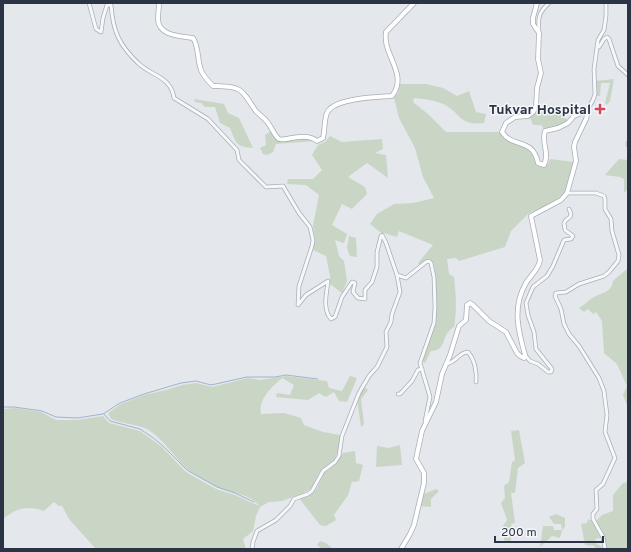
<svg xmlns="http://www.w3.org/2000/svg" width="631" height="552" font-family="Overpass,sans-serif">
  <rect width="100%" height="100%" fill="#e4e7ec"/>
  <!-- green -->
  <g fill="#c9d6c5">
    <polygon points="614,79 610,101 607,105 605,103 610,83 601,83 600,96 597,96 596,81"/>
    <path d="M400,84H426L443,88L457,96L469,91L476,112L486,114L484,123C458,126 462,113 443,104C434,100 424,99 414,98L413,102L428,114L446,132H499L504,137L529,149L543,166L548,164L550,159L574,162L568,186L564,193L551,204L529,213L511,231L505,247L459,261L456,258L447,259L449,274L454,277C456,294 457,310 454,327C452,328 450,329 449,331C442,339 445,351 431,351L425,363L422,360L435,324L437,306L435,269L433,262L429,259L425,261L420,266L418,263L433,245L399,231L397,237L380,232L370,224L377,214L394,204L413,203L434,198L423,177L415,148L399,118L394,98L398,93Z"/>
    <path d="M194,99L224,104L228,113L239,118L253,148C236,147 236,143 230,128L220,123L215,107H205L201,103L195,102Z"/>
    <path d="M539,107C554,108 558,108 568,121L559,126L545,130L541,125H533L530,117L534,115Z"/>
    <polygon points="271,131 277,140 284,141 291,139 301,137 315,141 276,144 273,152 267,155 263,154 260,148 266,145 265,135"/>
    <polygon points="330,136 342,142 382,139 383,149 375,153 386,155 388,178 367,163 348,177 365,187 367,194 352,209 342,204 332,225 347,234 344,243 335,240 339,256 344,261 347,281 342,293 330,284 330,276 326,256 313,250 315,237 313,226 319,195 306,185 287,184 288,179 313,179 322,170 312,155 318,145 325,142"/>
    <polygon points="619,159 628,160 628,189 624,193 624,179 620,177 605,175"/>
    <polygon points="349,236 356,238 357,257 350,256 347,248"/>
    <path d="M628,268V408L623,395L627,386L617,364L604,353L602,321L596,312L593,314L588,309L584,312L579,308C584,305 589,300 594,297C602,293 612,292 613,281Z"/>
    <path d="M286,376L327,381L329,388L342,391L350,376L357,378L347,402L339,401L334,392L326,397L319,393L308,400L276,397L277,393L290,395L294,385L282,378C272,387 258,399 261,414L284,413L301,418L304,425L323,432L340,435L339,449L334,460L319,473L312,488L302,494L282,501L269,502L260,507L256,516L253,531L243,539L246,549H96L69,519L62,506H59L54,502L44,511C27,505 17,508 3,519V409L15,408L41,412L56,420H77L103,416L109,423L140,431L162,447L186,472L216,489L235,495L259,506C250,493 229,493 215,486C206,481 194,475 186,468C173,456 163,438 147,429C136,424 123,424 111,419L108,413L121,404L144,395L166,390L182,385L196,383L212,387L248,378L260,380Z"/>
    <polygon points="364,387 368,390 361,399 364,424 361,427 357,400"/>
    <polygon points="519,430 525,463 518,468 515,493 511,493 515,523 511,524 513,533 510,543 505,542 501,529 507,520 501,503 505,498 504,486 509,482 512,462 515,460 511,431"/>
    <polygon points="400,445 402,465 376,467 377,446 389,448"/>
    <polygon points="355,451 356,463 363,465 359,481 352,482 348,495 334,515 336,520 326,526 320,525 299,498 313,492 317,488 324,472 330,469 336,463 343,453"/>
    <polygon points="628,482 628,549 605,549 605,546 595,522 602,515 613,511 613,495 623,483"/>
    <polygon points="436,489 439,491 431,499 431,507 420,506 424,494"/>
    <polygon points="556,514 565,518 565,527 562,530 560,538 552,536 540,547 543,526 553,526 554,530 562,530 561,524 554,524 549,517"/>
    <polygon points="588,519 592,521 601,538 595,539 597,544 601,546 602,549 595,549 594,546 585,545 581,524 587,523"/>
    <polygon points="320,541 326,543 333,549 322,549 317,545"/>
  </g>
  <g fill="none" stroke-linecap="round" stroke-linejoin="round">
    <!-- stream -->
    <g stroke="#9fb4cc" stroke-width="1">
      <polyline points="3,407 14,407 42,411 56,417 77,418 103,414 120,403 144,394 181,383 196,381 211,385 247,377 275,377 286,375 318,379"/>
      <polyline points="104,414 110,421 140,429 152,437 163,446 187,470 217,487 235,493 254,502"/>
    </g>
    <!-- street casing -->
    <g stroke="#a9aeb7" stroke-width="4.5">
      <g id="street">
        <path d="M89,3L96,29L101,32L103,18L107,5H111C113,31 119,45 138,63C151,76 171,76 174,98L208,119L237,150L239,160L266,187L283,186L299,213L310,227L313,240L312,246L299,286L298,305L306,295L328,281C327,292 322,309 331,319L335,317L342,297L352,282L355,283L353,292L358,298L365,299V290L372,282L377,267V252L381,236L382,235L386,243L397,275L400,292L392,314L391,322L386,332L387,347L377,367L369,376L359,393L342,436L339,456L335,462L323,471L312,491L308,494L294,499L290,506L276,520L257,531L253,542L252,549"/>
        <path d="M539,33C538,18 538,13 549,3"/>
        <polyline points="599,47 604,39 607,37 609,39 618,66 628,75"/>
        <polyline points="586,112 593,100 595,94 594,69 598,40 604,30 606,16 606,3"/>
        <polyline points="628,143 628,145"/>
        <polyline points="567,193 596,193 604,196 605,199 605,209 611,219 612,231 619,255 618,261 609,272 604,276 579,284 566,292 556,293 555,296 561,309 564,324 569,334 579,346 599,378 604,391 607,415 605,432 615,458 603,484 596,490 597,509 593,514 593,519 603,537 605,549"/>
        <polyline points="397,275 406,278 426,262 429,261 431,263 434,277 435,307 434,323 420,363 430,397 425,421"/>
        <polyline points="525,355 530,361 538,364 548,372 551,372 552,369 536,349 534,332 528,315 526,303 533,287 547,276 553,266 564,240 571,239 573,236 565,230 564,223 566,220 570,217 571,214 569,209"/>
        <path d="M446,364C456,363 459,352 468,352C475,360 477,373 476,382"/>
        <polyline points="398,394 400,394 412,381 418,370 422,369"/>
      </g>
    </g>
    <!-- secondary casing -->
    <g stroke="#a9aeb7" stroke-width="5.5">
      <g id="secondary">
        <path d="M159,3C159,8 158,14 158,19C158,36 181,36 193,38C199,47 197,59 201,70C203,76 208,81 213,86C240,87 240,86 255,110C259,115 265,118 268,123C272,128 274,135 279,139C283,142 305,131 317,141L323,138C325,130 324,120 327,113C333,98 378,97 392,96C409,74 382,55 386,32L414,3"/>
        <path d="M401,549L410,534L414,525L424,483V473L416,459L422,431L436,402L442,374L450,355L459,326L466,320L467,305L470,303L473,305L489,321L506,332L517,353L520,356L524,358L525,355C518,330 512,307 526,283C531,275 539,269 540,260L531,216L561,200L567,193L576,161L574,147L575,142L586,119L587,115L586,112H584L574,116L568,123L558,128L545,131C541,142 550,154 544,165L538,163C533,137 513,149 502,132L506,123L515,117L528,116L533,112L536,107L537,88L541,73L538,59L539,33L533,24V18L537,3"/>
      </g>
    </g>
    <!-- street -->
    <use href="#street" stroke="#f7f8fa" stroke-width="3"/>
    <!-- secondary -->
    <use href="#secondary" stroke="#fff" stroke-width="4"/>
  </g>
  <!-- markers -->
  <path fill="#d1495b" stroke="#f4f6f9" stroke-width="1.5" d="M598 103h4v4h4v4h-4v4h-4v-4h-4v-4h4z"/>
  <g text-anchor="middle" stroke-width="3" stroke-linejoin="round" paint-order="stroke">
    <!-- poi labels -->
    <g font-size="14" font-weight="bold" fill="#2b3445" stroke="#f4f6f9" text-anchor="end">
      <text x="591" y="114">Tukvar Hospital</text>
    </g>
  </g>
  <!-- border -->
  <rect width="631" height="552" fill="none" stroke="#2b3445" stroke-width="8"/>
  <!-- scale -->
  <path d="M495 536v6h108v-6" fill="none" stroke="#2b3445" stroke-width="2"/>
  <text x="501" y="536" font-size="12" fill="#2b3445" stroke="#f4f6f9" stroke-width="3" paint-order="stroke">200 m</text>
</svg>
